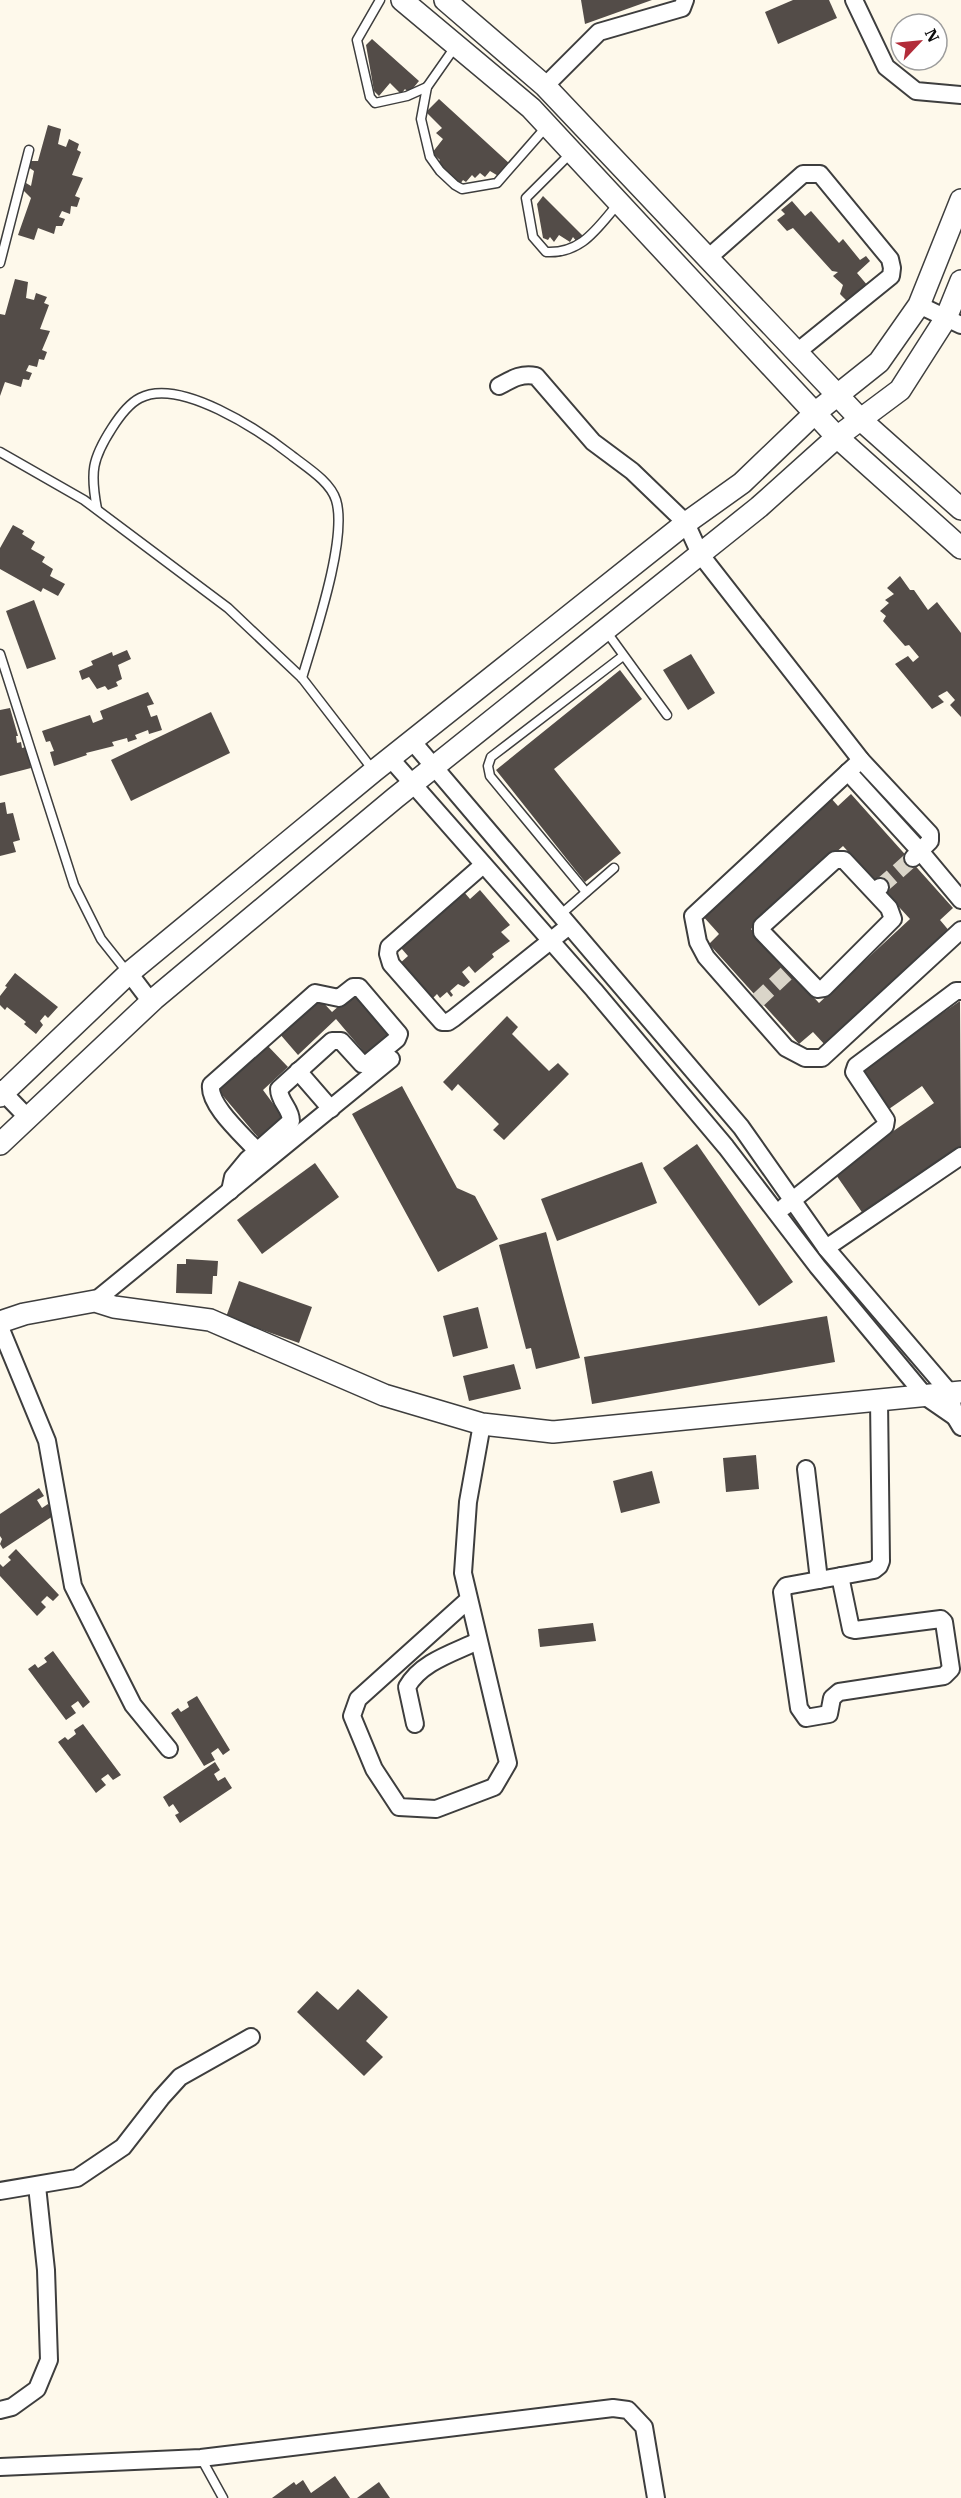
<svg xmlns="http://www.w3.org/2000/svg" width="961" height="2498" font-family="'IBM Plex Serif',serif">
  <rect width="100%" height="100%" fill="#fef9eb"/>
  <!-- building -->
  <g fill="#534c48" fill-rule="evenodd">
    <polygon points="581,0 652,0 585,24"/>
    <polygon points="793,0 829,0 837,18 778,44 765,12"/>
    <polygon points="372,39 419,81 409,93 405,89 401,94 390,83 379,96 374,91 366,45"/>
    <polygon points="439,99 511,165 500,177 490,171 485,177 480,173 475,178 472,175 466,182 463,180 460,184 437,163 440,160 432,153 443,139 436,133 442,128 426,112"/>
    <polygon points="48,125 61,129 58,144 66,147 69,139 79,144 77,150 81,152 72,175 83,178 75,196 80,198 77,207 71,206 70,214 62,211 59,217 65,219 62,226 56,226 54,234 38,228 34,240 18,235 31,198 23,190 26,183 31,186 34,171 28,167 30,161 38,161"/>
    <polygon points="543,196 583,236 577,242 573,237 570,242 559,235 554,242 550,237 548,240 543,238 537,204"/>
    <polygon points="792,201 805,216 811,211 839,243 843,239 860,260 866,256 870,261 857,273 868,286 849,303 840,294 843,285 833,276 838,272 832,271 793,228 787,231 777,220 785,214 781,210"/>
    <polygon points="15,279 28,282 26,298 34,300 36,293 47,297 44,303 49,305 40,329 50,331 42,350 47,352 44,360 39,359 37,367 29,365 26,371 32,373 29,380 23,379 21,387 5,382 0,396 0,314 5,315"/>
    <polygon points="13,525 24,531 22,534 35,542 31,549 45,557 42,562 53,569 50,576 65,584 58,596 43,588 41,592 0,569 0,548"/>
    <polygon points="900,576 910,590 914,590 928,610 937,602 961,633 961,717 950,705 955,700 947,691 938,696 944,702 932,709 895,664 908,656 913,662 919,657 909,645 905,646 883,621 886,616 880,611 889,603 885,600 894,594 887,588"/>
    <polygon points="34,600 56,659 27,669 6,611"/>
    <polygon points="127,650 131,659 118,665 122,679 116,682 118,686 108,690 105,686 97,689 89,677 82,680 79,671 93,665 91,661 112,652 113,656"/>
    <polygon points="691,654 715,693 688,710 663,670"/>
    <polygon points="620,670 642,699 554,769 621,853 585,882 496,770"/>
    <polygon points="148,692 154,704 147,706 151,717 157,715 162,730 149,734 148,730 135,735 137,739 128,742 127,738 112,742 114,746 86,753 87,755 54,766 50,752 54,751 50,741 46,742 42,731 90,715 93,723 103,719 100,711"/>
    <polygon points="10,708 18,736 16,736 17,743 21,742 22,748 26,747 31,768 0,776 0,710"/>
    <polygon points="211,712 230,753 131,801 111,760"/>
    <path d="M851,794L953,908L940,920L951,933L826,1046L813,1032L799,1044L709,944L719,934L701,914L830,797L838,806ZM843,846L910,919L819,1003L751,929Z"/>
    <polygon points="5,802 7,814 13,813 20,840 13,842 16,852 0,856 0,803"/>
    <polygon points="480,890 510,925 501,932 510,941 492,954 494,957 475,973 469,966 462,972 470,982 464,987 458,984 450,991 453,995 451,997 447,992 440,998 437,994 430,1001 398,965 408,956 401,948 464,892 470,899"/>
    <polygon points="15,973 58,1007 48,1018 45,1015 40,1021 43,1025 36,1034 24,1024 26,1022 7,1007 5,1010 0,1005 0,996 7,987 5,986"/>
    <polygon points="355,992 394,1037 369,1058 336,1019 298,1055 279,1033 318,997 332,1012"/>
    <polygon points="960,1001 961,1152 866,1218 834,1172 934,1103 922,1086 889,1109 861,1069"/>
    <polygon points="507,1016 518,1027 512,1034 549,1071 558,1063 569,1074 504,1140 493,1130 499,1124 458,1084 452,1091 443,1082"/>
    <polygon points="265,1043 288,1067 263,1090 286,1121 262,1142 218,1090 227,1083 223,1078"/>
    <polygon points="402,1086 457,1188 475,1196 498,1239 438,1272 352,1114"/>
    <polygon points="697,1144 793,1282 759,1306 663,1168"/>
    <polygon points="642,1162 657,1203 557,1241 541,1199"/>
    <polygon points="315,1163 339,1197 262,1254 237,1220"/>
    <polygon points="546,1232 580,1358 536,1369 531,1348 526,1349 499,1245"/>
    <polygon points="186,1259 218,1261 217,1276 213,1276 212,1294 176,1293 177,1264 186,1264"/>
    <polygon points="239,1281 312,1307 299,1343 226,1317"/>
    <polygon points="478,1307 488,1348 453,1357 443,1316"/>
    <polygon points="827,1316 835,1362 592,1404 584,1357"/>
    <polygon points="514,1364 521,1389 469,1401 463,1376"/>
    <polygon points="756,1455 759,1489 726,1492 723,1458"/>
    <polygon points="652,1471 660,1503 621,1513 613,1481"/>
    <polygon points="39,1488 44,1496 37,1500 42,1508 48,1504 56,1514 3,1549 0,1544 2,1539 0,1536 0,1514"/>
    <polygon points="16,1549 59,1595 53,1601 47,1596 41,1602 46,1607 37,1616 0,1576 0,1564 3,1567 11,1560 8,1557"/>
    <polygon points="593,1623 596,1641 540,1647 538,1629"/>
    <polygon points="53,1651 90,1702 83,1708 78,1701 71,1706 76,1713 66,1720 28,1669 35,1664 38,1668 47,1662 44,1658"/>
    <polygon points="197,1696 230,1750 223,1755 218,1748 211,1753 215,1760 204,1766 171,1713 178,1708 181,1712 189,1707 187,1702"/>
    <polygon points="83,1724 121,1775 113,1780 108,1774 101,1779 106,1785 96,1793 58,1742 65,1737 68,1740 76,1734 74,1730"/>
    <polygon points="215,1762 220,1770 214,1774 218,1781 225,1777 232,1788 180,1823 175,1815 179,1813 173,1804 169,1807 163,1797"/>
    <polygon points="358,1989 388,2017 366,2041 383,2057 364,2076 297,2012 317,1991 338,2010"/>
    <polygon points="335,2476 350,2498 272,2498 294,2482 296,2485 303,2480 311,2493"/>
    <polygon points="379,2482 390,2498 357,2498"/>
  </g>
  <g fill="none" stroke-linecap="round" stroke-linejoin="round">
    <!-- minor-tunnel -->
    <g stroke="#dad5c9" stroke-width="16" stroke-dasharray="16 8" stroke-linecap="butt">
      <polyline points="880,887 913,858"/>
      <polyline points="757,1001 791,969"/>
    </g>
    <!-- service casing -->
    <g stroke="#3e3e3e" stroke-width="11">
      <g id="service">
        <polyline points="380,0 357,40 370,97 375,103 407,96 427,87"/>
        <polyline points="455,47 427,87 421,119 430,157 440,171 455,185 462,189 497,183 547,126"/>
        <path d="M572,152L526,198L533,237L546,252C582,254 597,228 618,204"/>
        <polyline points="0,263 29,150"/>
        <polyline points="0,452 84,500 228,608 302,678 373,770"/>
        <path d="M97,509C90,472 92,459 112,428C119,417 128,404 140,398C180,377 260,431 291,455C306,467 330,481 336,500C348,538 314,637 302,678"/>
        <polyline points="606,631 667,715"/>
        <polyline points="0,654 74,885 101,939 128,973"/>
        <polyline points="586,892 490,776 488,766 491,757 623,656"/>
        <polyline points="560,915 614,868"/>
        <polyline points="201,2458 223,2498"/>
      </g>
    </g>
    <!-- minor casing -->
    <g stroke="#3e3e3e" stroke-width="20">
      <g id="minor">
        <polyline points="854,0 886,67 916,91 961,95"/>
        <polyline points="545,86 599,32 682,8 685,0"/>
        <polyline points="708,258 803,174 820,174 890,259 892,268 891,276 797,352"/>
        <polyline points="919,305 961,325"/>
        <path d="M499,386C512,379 521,373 536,376L593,442L632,471L686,523L700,554L861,760L930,834V841L920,851L961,900"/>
        <polyline points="412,741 741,1127 826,1248 950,1393 955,1417 961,1427"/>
        <polyline points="390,758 594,990 726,1147 817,1266 926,1397 955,1417"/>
        <polyline points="861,760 693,916 698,942 706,957 786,1048 805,1058 822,1058 961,930"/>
        <polyline points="848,772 920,851 913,858"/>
        <polyline points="483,865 389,947 388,954 391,964 442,1022 448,1022 454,1018 569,926"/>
        <polyline points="874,892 844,860 835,860 762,926 762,932 817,989 824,988 893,919 889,908 874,892 880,887"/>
        <polyline points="129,973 151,1002"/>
        <polyline points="298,1071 331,1109"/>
        <polyline points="0,1089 28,1118"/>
        <path d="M230,1191L233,1177L247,1160L291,1121C291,1108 279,1102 279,1089L332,1041H341L362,1064L368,1063L397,1039L399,1034L359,987H353L339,998L315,993L211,1085C208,1105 244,1136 257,1151"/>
        <polyline points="784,1207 885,1126 886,1120 854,1072 856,1066 956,991 961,991"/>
        <polyline points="826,1248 961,1156"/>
        <polyline points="95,1301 391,1059"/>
        <polyline points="0,1327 47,1441 73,1586 133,1705 169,1749"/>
        <polyline points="806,1469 819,1580"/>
        <polyline points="840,1576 851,1629 855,1630 941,1619 944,1622 951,1669 944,1676 839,1692 832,1698 829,1714 806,1718 799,1708 782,1592 786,1586 874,1570 879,1566 881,1561 879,1400"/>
        <polyline points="468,1600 358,1699 352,1716 374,1769 399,1807 436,1809 494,1787 508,1763 463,1573 468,1502 482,1424"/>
        <path d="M415,1724L407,1687C421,1662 453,1653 478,1641"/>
        <polyline points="0,2191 77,2178 123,2147 161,2098 180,2077 251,2037"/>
        <polyline points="0,2410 12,2407 37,2389 49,2360 46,2270 37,2186"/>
        <polyline points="0,2467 201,2458 613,2408 628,2410 644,2427 656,2498"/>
      </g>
    </g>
    <!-- tertiary casing -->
    <g stroke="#3e3e3e" stroke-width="24">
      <g id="tertiary">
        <polyline points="402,0 531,108 837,437 961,548"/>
        <polyline points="445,0 545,86 861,420 961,509"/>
        <polyline points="0,1096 129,973 374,771 686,523 742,483 815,413 879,362 919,305 961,200"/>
        <polyline points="0,1144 154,999 395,798 759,507 837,437 900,390 946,318 961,281"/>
        <polyline points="0,1322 24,1314 95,1301 114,1307 210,1320 384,1395 482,1424 553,1432 961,1392"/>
      </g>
    </g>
    <!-- service -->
    <use href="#service" stroke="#fff" stroke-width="8"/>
    <!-- minor -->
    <use href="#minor" stroke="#fff" stroke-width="16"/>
    <!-- tertiary -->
    <use href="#tertiary" stroke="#fff" stroke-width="21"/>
  </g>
  <!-- north arrow -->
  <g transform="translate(919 42) rotate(64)"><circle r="28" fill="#ffffff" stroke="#9d9d9d" stroke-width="1.5"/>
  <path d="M0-4.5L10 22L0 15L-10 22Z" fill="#b22c39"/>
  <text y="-9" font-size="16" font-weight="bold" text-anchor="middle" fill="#0b0b0b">N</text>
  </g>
</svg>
